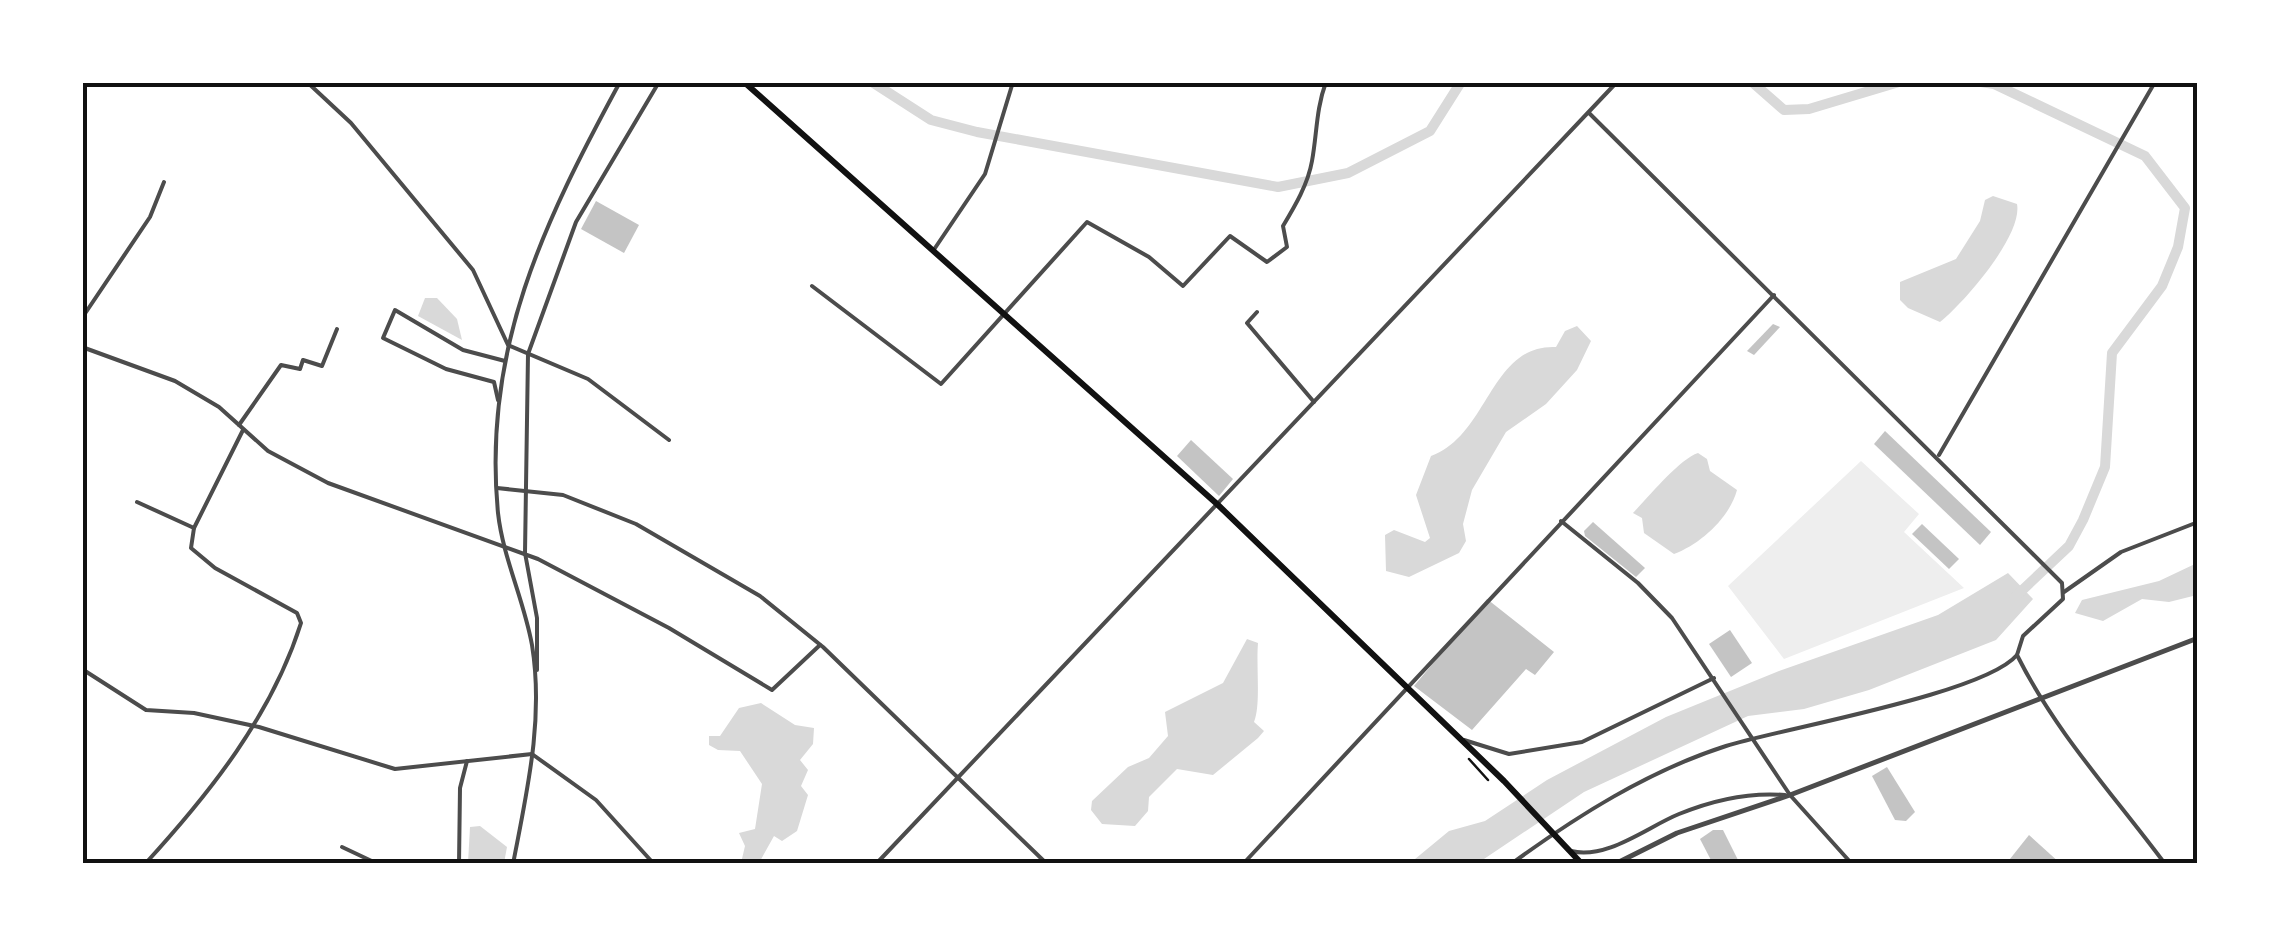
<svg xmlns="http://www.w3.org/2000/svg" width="2280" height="946" font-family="Merriweather,serif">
  <rect width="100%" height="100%" fill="#fff"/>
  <!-- green -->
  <polygon fill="#eee" points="1861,461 1919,514 1904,532 1964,588 1784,659 1728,586"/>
  <!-- water -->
  <g fill="#d9d9d9">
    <path d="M1993,196L2017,204C2023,235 1964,303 1940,322L1908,308L1900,300V282L1956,259L1980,221L1985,200Z"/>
    <polygon points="425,298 437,298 457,319 462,340 418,316"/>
    <path d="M1577,326L1591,341L1577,370L1546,404L1506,432L1472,490L1463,524L1466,541L1459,553L1409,577L1386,571L1385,535L1394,530L1425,542L1430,538L1416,495L1431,456C1489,435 1490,344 1556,347L1565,331Z"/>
    <path d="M1698,453L1707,459L1710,471L1737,490C1730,517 1701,544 1674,554L1644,533L1642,518L1633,513C1651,494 1680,459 1698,453Z"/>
    <polygon points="2197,563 2197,595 2169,602 2142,599 2103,621 2075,613 2082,600 2159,581"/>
    <polygon points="2008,573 2033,599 1996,640 1869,690 1804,709 1748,716 1584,792 1478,863 1409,864 1449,831 1485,821 1547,780 1666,717 1779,671 1938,615"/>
    <path d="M1247,639L1258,643C1256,667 1261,705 1254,722L1264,731L1258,738L1213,775L1177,769L1149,797L1148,811L1135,826L1102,824L1091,810L1092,801L1128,767L1149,758L1168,736L1165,712L1223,683Z"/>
    <polygon points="761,703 795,725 814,728 813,744 800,760 808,770 801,786 808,795 797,831 782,841 774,836 759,863 741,863 745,846 739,833 755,829 762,784 740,751 718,750 709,745 709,736 720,736 739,708"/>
    <polygon points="480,826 507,847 504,863 468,863 470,827"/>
  </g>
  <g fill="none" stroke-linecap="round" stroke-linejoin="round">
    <!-- canal -->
    <g stroke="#d9d9d9" stroke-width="10">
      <polyline points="872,82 931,120 977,132 1278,187 1348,173 1430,131 1461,82"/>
      <polyline points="1752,82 1784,110 1809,109 1899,82"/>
      <polyline points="1981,82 1994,84 2145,156 2185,208 2178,247 2162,286 2112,353 2105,467 2083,520 2069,546 2014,598"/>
    </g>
  </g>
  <!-- building -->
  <g fill="#c4c4c4">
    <polygon points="596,201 639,225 624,253 581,229"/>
    <polygon points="1773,324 1780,327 1754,355 1747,351"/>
    <polygon points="1885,431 1991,532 1980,545 1874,444"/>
    <polygon points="1191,440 1233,479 1219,496 1177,456"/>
    <polygon points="1593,522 1645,568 1636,577 1585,536 1584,531"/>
    <polygon points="1922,524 1959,559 1949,569 1912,534"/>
    <polygon points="1487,599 1554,652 1535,675 1526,669 1472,730 1414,686"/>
    <polygon points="1730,630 1752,663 1731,677 1709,644"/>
    <polygon points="1887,767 1915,812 1906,821 1895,820 1872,776"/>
    <polygon points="1713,830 1723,830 1740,864 1713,864 1700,839"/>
    <polygon points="2029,835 2061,864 2006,864"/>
  </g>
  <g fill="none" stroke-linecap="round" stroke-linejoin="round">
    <!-- path -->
    <polyline stroke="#111" stroke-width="2.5" points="1469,759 1488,780"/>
    <!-- minor -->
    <g stroke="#4c4c4c" stroke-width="4">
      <polyline points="307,82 351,123 473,270 508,345 588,379 669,440"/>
      <path d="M1589,113L2062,583L2063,599L2023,636L2017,655C2056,733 2113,794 2165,864"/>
      <polyline points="933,251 985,174 1013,82"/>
      <path d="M812,286L941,384L1087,222L1149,257L1183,286L1230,236L1267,262L1287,247L1283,226C1295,206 1308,184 1312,161C1317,134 1316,109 1326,82"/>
      <polyline points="1257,312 1247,323 1314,402"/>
      <polyline points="82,318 150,217 164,182"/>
      <polyline points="82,347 175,381 219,407 268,451 328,483 538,559 669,628 772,690 820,645"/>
      <polyline points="498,400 494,382 446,369 383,338 395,310 463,350 505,361"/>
      <polyline points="239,425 281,365 300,369 303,360 322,366 337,329"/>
      <polyline points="1939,455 2155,82"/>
      <polyline points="497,488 563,495 636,524 760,596 823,647 1047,864"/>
      <polyline points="137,502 194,528"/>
      <polyline points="1561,521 1638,583 1672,618 1790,795 1852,864"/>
      <polyline points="2064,592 2121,552 2198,522"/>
      <polyline points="82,669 146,710 194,713 259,727 395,769 532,754 596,800 654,864"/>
      <polyline points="537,670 537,618 525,553 528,354 576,222 659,82"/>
      <polyline points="1464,740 1509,754 1582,742 1714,678"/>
      <polyline points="342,847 378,864"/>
      <path d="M1571,851C1607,860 1647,827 1679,814C1713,800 1748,792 1785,795"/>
      <path d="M145,864C210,793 272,715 301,623L297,613L215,568L191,548L194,528L243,430"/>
      <polyline points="459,864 460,788 467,761"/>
      <path d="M513,864C527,791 544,719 532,645C524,600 503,558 498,513C482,349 544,222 620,82"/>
      <polyline points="876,864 1617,82"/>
      <polyline points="1243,864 1774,295"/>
      <path d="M1511,864C1577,816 1648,771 1726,746C1784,728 1984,694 2017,655"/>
    </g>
    <!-- tertiary -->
    <polyline stroke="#4c4c4c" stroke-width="5" points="1615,864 1677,833 1790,795 2198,638"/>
    <!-- secondary -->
    <polyline stroke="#111" stroke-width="6" points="744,82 1217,504 1504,781 1582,864"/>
  </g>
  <!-- border -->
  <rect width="2280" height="946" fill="none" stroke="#ffffff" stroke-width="170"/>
  <rect x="85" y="85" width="2110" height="776" fill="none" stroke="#111" stroke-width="4"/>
</svg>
